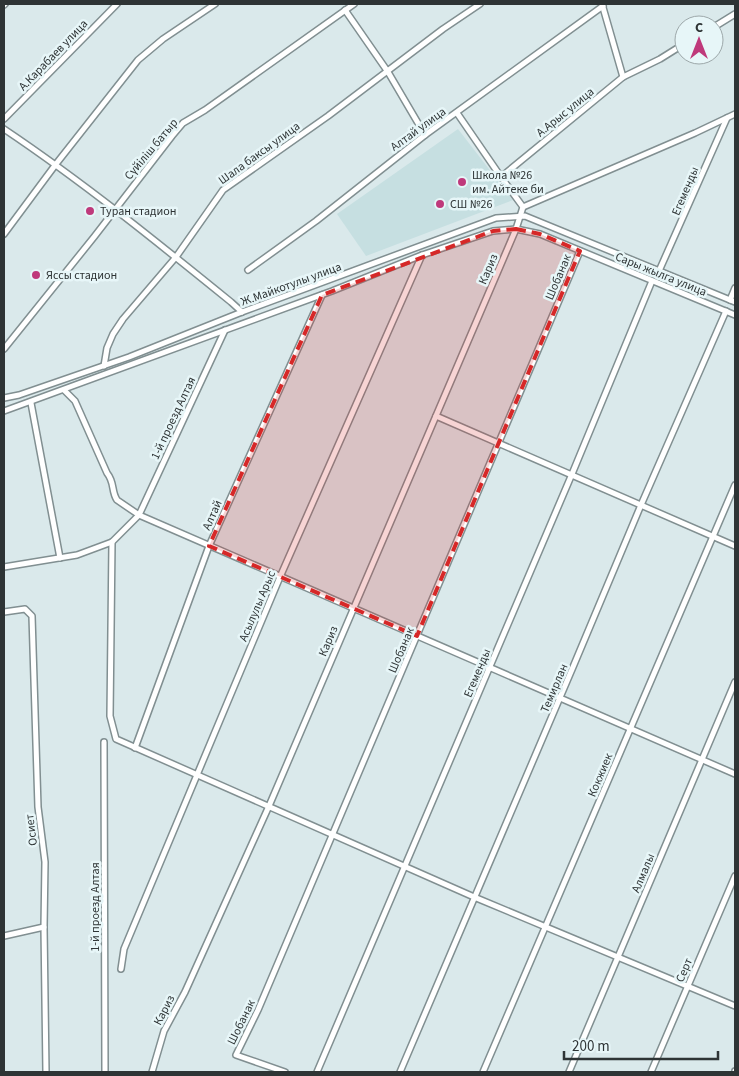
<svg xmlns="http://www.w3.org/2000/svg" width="739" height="1076" font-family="'Source Sans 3',sans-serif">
  <rect width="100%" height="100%" fill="#dae9eb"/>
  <!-- built -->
  <polygon fill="#c6dfe1" points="458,129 513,200 366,256 337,214"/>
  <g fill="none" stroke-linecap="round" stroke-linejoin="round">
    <!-- minor casing -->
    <g stroke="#818f91" stroke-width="8">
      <g id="minor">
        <polyline points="602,4 623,77"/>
        <polyline points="4,5 5,4"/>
        <polyline points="345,10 388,72 425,135"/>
        <polyline points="714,27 735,14"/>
        <polyline points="457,113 501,177"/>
        <polyline points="4,119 117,4"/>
        <path d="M4,129C83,182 157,242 231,302L242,312"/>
        <polyline points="523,207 695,133 735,114"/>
        <polyline points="4,234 56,164 138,60 163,39 215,4"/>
        <polyline points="248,270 316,221 425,135 603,6"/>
        <polyline points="659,271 727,118"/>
        <polyline points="730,300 735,288"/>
        <polyline points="4,349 94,237 172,136 183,123 205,110 354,4"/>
        <polyline points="104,366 107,348 113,334 123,319 176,257 223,190 328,116 443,29 480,4"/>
        <path d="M64,390L75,401L107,473C115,483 111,491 117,500L139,515L735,774"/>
        <polyline points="4,398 19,395 129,357 242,312 496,218 525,216 735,302"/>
        <polyline points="31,403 60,558"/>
        <polyline points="4,411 332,291 422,255 493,231 516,229 540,234 735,315"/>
        <polyline points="436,416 735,546"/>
        <polyline points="112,542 110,716 116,739 474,897 735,1006"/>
        <polyline points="4,567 77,555 112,542 139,515 225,330"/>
        <polyline points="4,612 25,609 32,616 38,807 45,862 44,927 46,1072"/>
        <polyline points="104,742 105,1072"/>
        <polyline points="135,748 209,546 322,295"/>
        <polyline points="4,936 44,927"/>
        <polyline points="121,969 124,949 280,577 422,255"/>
        <polyline points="152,1072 164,1031 185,992 269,806 516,229 523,207 501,177 623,77 660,59 684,44"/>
        <polyline points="285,1072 236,1055 258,1010 580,251"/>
        <polyline points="317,1072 572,474 652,281"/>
        <polyline points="400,1072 573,667 641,505 726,311"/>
        <polyline points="483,1072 735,485"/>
        <polyline points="569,1072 735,682"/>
        <polyline points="651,1072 735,876"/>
        <polyline points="735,1072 735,1071"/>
      </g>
    </g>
    <!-- minor -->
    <use href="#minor" stroke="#fff" stroke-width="5"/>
  </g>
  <!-- marked area -->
  <path fill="#d62828" fill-opacity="0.2" stroke="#d62828" stroke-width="4" stroke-dasharray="10 6" stroke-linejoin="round" d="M516,229L540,234L580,251L417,636L209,546L322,295L493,231Z"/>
  <!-- markers -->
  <g fill="#bf397b" stroke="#e7f6f8" stroke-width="2">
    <circle cx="462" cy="182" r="5"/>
    <circle cx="440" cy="204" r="5"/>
    <circle cx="90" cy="211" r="5"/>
    <circle cx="36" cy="275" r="5"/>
  </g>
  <g text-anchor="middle" stroke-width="5" stroke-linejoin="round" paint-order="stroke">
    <!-- street labels -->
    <g font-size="12" fill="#2e3435" stroke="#e7f6f8">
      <text transform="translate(53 55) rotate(-46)" y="4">А.Карабаев улица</text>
      <text transform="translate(565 112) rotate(-39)" y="4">А.Арыс улица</text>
      <text transform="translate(418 129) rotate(-36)" y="4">Алтай улица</text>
      <text transform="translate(151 149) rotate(-50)" y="4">Сүйіліш батыр</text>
      <text transform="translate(259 153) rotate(-36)" y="4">Шала баксы улица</text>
      <text transform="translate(685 191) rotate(-67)" y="4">Егеменды</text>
      <text transform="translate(488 269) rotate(-67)" y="4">Кариз</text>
      <text transform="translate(661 274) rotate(22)" y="4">Сары жылга улица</text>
      <text transform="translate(558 277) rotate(-67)" y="4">Шобанак</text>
      <text transform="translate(291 284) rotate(-20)" y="4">Ж.Майкотулы улица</text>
      <text transform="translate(173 418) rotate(-65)" y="4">1-й проезд Алтая</text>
      <text transform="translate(212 515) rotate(-66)" y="4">Алтай</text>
      <text transform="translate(257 606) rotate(-67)" y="4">Асылулы Арыс</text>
      <text transform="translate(328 641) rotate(-67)" y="4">Кариз</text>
      <text transform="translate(401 650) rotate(-67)" y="4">Шобанак</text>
      <text transform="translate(477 673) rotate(-67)" y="4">Егеменды</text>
      <text transform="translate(554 688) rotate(-67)" y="4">Темирлан</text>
      <text transform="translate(600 775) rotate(-67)" y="4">Кокжиек</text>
      <text transform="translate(31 830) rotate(-97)" y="4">Осиет</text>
      <text transform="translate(643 873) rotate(-67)" y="4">Алмалы</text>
      <text transform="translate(95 907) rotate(-90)" y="4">1-й проезд Алтая</text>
      <text transform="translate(684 970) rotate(-67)" y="4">Серт</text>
      <text transform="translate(164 1010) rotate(-63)" y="4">Кариз</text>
      <text transform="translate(241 1022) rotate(-64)" y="4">Шобанак</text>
    </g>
    <!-- poi labels -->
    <g font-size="12" fill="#2e3435" stroke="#e7f6f8" text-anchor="start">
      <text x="472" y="179">Школа №26<tspan x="472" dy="14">им. Айтеке би</tspan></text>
      <text x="450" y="208">СШ №26</text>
      <text x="100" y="215">Туран стадион</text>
      <text x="46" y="279">Яссы стадион</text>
    </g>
  </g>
  <!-- border -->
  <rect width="739" height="1076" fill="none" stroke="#2e3435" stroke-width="10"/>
  <!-- north arrow -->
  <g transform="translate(699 40)"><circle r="24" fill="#e7f6f8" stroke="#9da8aa"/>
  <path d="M0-4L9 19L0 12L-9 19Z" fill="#bf397b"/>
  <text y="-8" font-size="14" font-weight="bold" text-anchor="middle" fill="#2e3435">С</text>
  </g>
  <!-- scale -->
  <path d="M564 1051v8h154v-8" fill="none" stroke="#2e3435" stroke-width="2.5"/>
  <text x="572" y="1051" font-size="15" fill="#2e3435" stroke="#e7f6f8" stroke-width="4" paint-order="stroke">200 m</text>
</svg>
